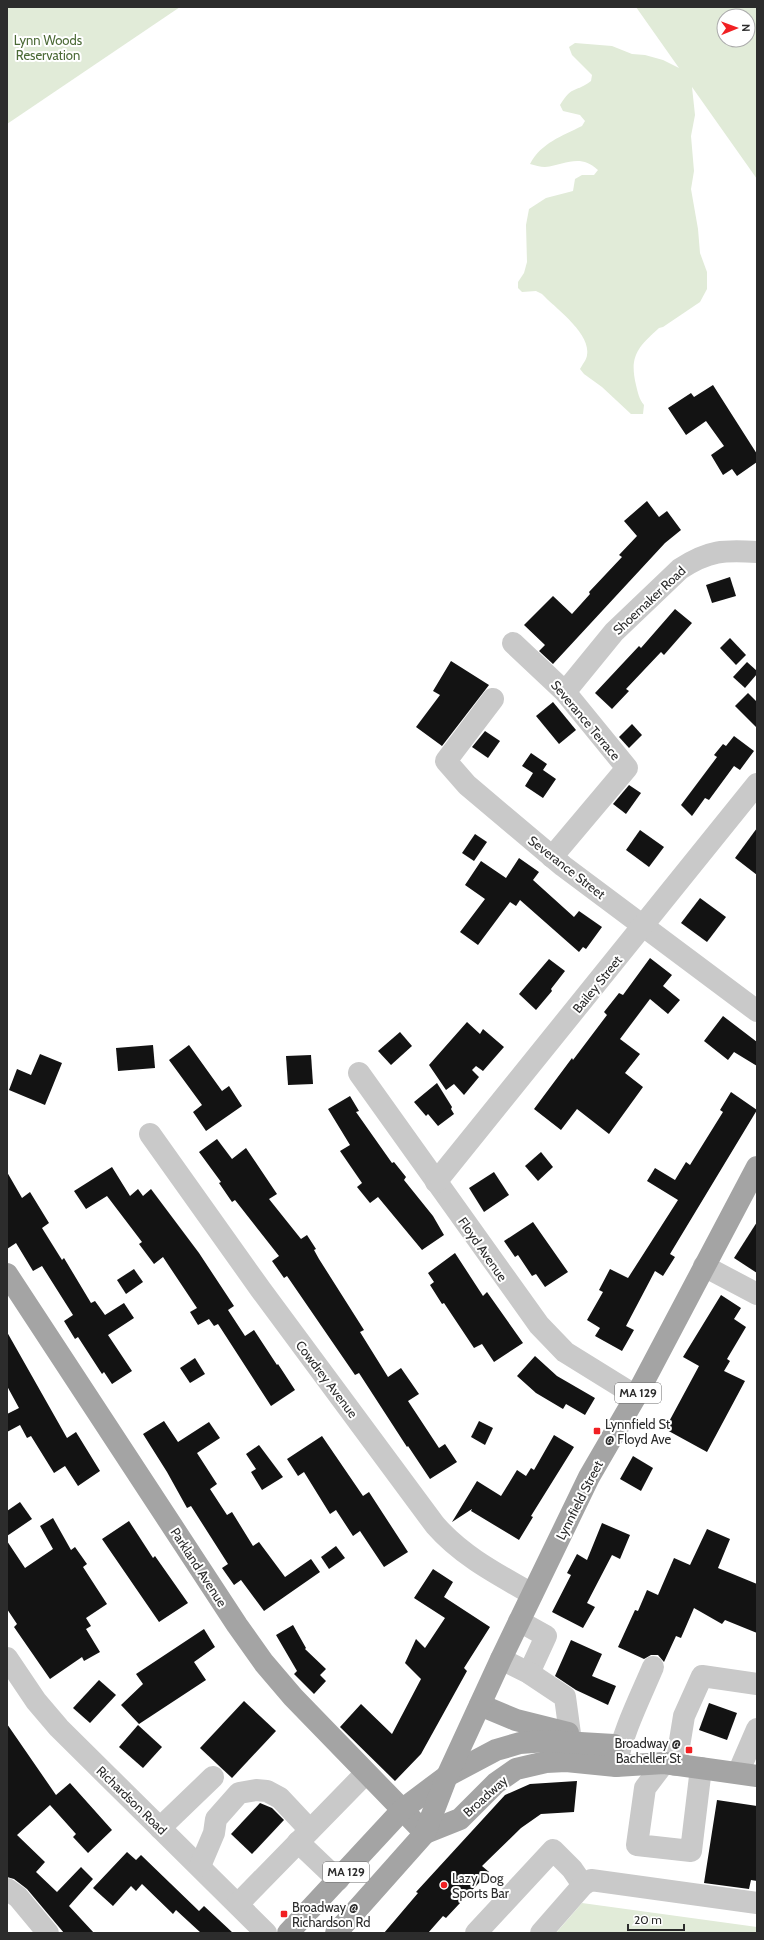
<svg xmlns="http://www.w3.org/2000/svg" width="764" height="1940" font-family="Cabin,sans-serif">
  <rect width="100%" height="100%" fill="#fff"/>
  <!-- green -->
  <g fill="#e1ebd8" fill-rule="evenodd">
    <polygon points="7,7 180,7 7,124"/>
    <path d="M636,7H757V179L692,87L695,115L691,136L694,171L691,189L698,229L700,253L707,272V289L700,302L663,327L659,328C638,347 629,356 636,385C638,393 639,399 644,405L643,414H631L602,387L584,374L580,369C582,365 587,359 587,355C591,333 555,308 542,294L536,291L522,292L518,288V282L524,273L527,262L526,225L529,209L546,198L573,191L575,179L582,175H594L598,170C580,153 565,165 545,167C540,167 535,165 530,164C541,143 562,136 582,126L585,121L580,115L563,111L560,105C573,84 576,93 591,81L592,75L572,55L569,47L575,43L612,46L632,54L645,55L663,60L679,68ZM724,16H748V40H724Z"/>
    <polygon points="582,1903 757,1927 757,1933 556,1933"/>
  </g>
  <!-- building -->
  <g fill="#131313">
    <polygon points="713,385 757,454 757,462 737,476 732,469 723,475 711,455 724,446 706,421 686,435 668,408 691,393 694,397"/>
    <polygon points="647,501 659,517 667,511 681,530 665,543 553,664 539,651 545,645 524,625 553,596 572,614 590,594 589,592 622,557 619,555 637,536 624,521"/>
    <polygon points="730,577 736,596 712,603 706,585"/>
    <polygon points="675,609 692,623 664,655 661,652 626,689 629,691 612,709 595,693 639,646 641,648"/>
    <polygon points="730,638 746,655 736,665 720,648"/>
    <polygon points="451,661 489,685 442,746 416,727 440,695 433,691"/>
    <polygon points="747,662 757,671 757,674 745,688 733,677"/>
    <polygon points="748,693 757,702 757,728 735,706"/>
    <polygon points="553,702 576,730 559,744 536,716"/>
    <polygon points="632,724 642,735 629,748 619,737"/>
    <polygon points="485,731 500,741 488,758 472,747"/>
    <polygon points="734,736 754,751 740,770 734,766 709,800 705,798 692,816 681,805 717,757 714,755 723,744 726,746"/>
    <polygon points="531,753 547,764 543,770 556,779 543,798 525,786 533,773 522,766"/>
    <polygon points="629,785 641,793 626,814 613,804"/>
    <polygon points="757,828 757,875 735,858"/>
    <polygon points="640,830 664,847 649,867 626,850"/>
    <polygon points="475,834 487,842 474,861 462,853"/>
    <polygon points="519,858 539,872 533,880 574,917 579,911 602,927 586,949 583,947 579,952 520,900 516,906 510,902 478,945 460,932 485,899 465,885 481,861 506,878"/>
    <polygon points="700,898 726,917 707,942 681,923"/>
    <polygon points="650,958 672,975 663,986 680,1000 668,1014 650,999 620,1039 640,1054 625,1073 643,1087 609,1134 577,1109 561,1130 534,1109 572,1058 573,1060 607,1015 604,1012 619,993 623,995"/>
    <polygon points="549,959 565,971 551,989 552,991 536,1010 519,994"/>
    <polygon points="723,1016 757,1042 757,1066 734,1052 728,1060 704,1041"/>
    <polygon points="467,1022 480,1034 483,1029 504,1047 483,1071 476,1066 472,1070 479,1077 464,1095 454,1084 446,1090 429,1065"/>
    <polygon points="400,1032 412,1046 391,1065 378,1051"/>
    <polygon points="153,1045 155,1068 118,1071 116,1048"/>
    <polygon points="189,1045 222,1091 229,1086 242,1106 206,1131 193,1112 202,1105 169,1060"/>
    <polygon points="40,1054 62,1063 45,1105 9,1090 17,1069 31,1075"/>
    <polygon points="311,1055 313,1084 288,1085 286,1056"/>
    <polygon points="437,1083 452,1107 451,1109 454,1114 438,1126 428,1114 426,1116 414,1102"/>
    <polygon points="731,1092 757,1110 670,1254 675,1257 663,1276 655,1271 626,1326 634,1330 622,1351 595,1336 600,1328 587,1320 603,1292 599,1290 610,1269 628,1278 678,1200 647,1181 655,1168 675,1180 686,1162 690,1165 723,1112 720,1110"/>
    <polygon points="350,1096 359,1111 356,1112 392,1163 394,1162 406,1177 404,1180 433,1216 444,1235 422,1250 378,1197 370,1203 357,1187 362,1183 340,1151 350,1145 328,1109"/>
    <polygon points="217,1139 232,1159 246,1148 277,1194 269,1199 301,1239 307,1235 316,1249 314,1250 319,1259 364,1330 360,1332 388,1377 401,1368 419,1394 408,1401 439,1448 445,1444 457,1462 430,1479 408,1446 407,1447 359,1373 355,1375 287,1276 284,1278 272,1261 279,1256 235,1200 232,1202 219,1183 221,1182 199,1152"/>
    <polygon points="541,1152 553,1167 538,1181 525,1166"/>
    <polygon points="112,1167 130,1196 138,1189 143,1196 151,1189 199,1253 234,1306 228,1310 245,1336 254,1330 277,1365 278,1364 295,1390 271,1406 218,1324 214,1326 209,1319 198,1325 190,1312 197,1308 163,1257 154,1264 139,1244 142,1242 107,1196 86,1209 74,1191"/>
    <polygon points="7,1172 22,1198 30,1192 49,1223 42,1228 62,1260 64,1258 91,1303 95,1301 105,1315 124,1303 134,1318 108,1335 132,1371 112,1384 104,1372 102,1374 78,1337 75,1339 64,1321 73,1315 42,1266 33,1271 16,1243 7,1249"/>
    <polygon points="494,1172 509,1195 484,1212 469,1188"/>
    <polygon points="533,1222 568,1272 545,1287 536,1274 532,1276 518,1255 515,1257 504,1241"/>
    <polygon points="757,1222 757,1273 734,1258"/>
    <polygon points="455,1253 483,1296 487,1292 523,1343 494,1362 482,1344 474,1348 444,1303 442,1304 430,1285 434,1282 428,1273"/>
    <polygon points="134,1269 143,1282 126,1294 117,1280"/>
    <polygon points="721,1295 741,1308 734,1319 746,1327 727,1359 730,1361 724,1371 745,1381 707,1452 665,1429 699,1366 683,1357"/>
    <polygon points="7,1332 67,1438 76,1432 100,1471 78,1486 65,1466 54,1473 31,1436 27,1438 20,1425 7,1432 7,1414 19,1408 7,1386"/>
    <polygon points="535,1356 557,1376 595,1398 585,1415 566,1404 563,1409 536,1393 517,1376"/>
    <polygon points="195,1358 205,1374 190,1383 180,1368"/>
    <polygon points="164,1421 178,1442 209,1422 220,1438 197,1453 217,1484 210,1489 227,1515 232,1512 253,1546 259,1542 285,1577 311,1559 320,1572 264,1611 241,1580 234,1585 222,1568 228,1564 191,1506 187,1508 167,1472 143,1434"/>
    <polygon points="479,1421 493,1428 485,1445 471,1437"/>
    <polygon points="554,1435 574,1447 531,1516 533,1517 519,1540 471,1511 472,1509 452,1522 477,1481 501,1496 517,1470 526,1476 531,1468 534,1470"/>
    <polygon points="322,1436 363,1496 369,1492 408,1552 384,1567 360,1531 353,1536 336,1510 330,1514 304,1472 298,1476 287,1459"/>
    <polygon points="259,1445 283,1477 262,1490 251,1472 256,1469 246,1454"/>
    <polygon points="633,1456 653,1468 641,1491 620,1479"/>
    <polygon points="20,1502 32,1519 7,1536 7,1511"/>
    <polygon points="53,1518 71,1550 75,1547 87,1564 83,1567 107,1604 86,1618 91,1626 86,1629 100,1652 84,1661 82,1657 50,1679 14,1627 17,1624 7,1609 7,1541 25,1568 53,1549 40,1526"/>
    <polygon points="129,1521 153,1558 155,1556 188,1603 159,1622 102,1539"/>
    <polygon points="602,1523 630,1535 620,1559 612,1555 587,1603 595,1607 583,1628 552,1612 571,1575 567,1573 577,1554 587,1560"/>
    <polygon points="707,1529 730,1539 718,1568 757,1584 757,1633 725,1620 722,1624 694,1608 681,1638 676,1636 664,1662 658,1655 651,1655 644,1659 618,1647 635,1610 638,1611 647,1590 658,1595 674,1558 690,1565"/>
    <polygon points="336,1546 345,1558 329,1569 321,1557"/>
    <polygon points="433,1569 453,1582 444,1597 490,1627 464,1668 467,1671 421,1754 395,1781 340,1727 361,1704 392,1734 421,1679 405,1663 416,1639 425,1648 445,1618 414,1598"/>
    <polygon points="293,1625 306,1648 305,1649 326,1669 320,1675 326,1681 314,1694 294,1674 297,1671 276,1635"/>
    <polygon points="204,1629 215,1647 194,1662 206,1680 139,1724 121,1705 143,1684 136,1674"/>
    <polygon points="571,1640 602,1654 592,1676 616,1686 608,1705 576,1690 555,1676"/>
    <polygon points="99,1680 116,1695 90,1723 73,1708"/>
    <polygon points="244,1701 276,1731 232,1778 200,1748"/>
    <polygon points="709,1703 737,1713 727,1740 699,1730"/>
    <polygon points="7,1724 56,1795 70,1783 112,1830 88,1853 73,1837 76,1834 50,1805 17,1835 45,1862 36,1872 57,1892 81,1867 93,1879 69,1906 94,1933 64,1933 27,1889 14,1879 7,1877"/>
    <polygon points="138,1725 162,1747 143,1768 119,1747"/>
    <polygon points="577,1781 574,1812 541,1814 521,1828 482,1866 489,1872 446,1918 443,1916 428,1933 384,1933 418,1893 416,1892 505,1795 530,1784"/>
    <polygon points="717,1800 757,1806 757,1881 751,1880 749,1889 704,1883"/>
    <polygon points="260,1803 272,1808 284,1820 252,1854 231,1834"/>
    <polygon points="127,1852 136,1860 141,1855 199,1911 204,1906 233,1933 201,1933 176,1910 173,1914 142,1884 136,1891 131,1886 113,1906 93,1888"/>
  </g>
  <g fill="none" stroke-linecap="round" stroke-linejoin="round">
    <!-- minor -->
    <g stroke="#c9c9c9" stroke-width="22">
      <polyline points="513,643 565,692 627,768 552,857"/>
      <path d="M565,692L614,632L680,569C709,550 724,550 757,552"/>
      <polyline points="493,699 446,761 467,785 563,866 757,1011"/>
      <polyline points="359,1073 539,1325 565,1352 636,1396"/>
      <path d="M150,1134L261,1290L435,1525C462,1556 497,1574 532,1594"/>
      <polyline points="436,1182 757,784"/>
      <polyline points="704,1266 757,1294"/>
      <polyline points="519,1621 546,1636 529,1673"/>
      <polyline points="7,1658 36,1701 59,1728 266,1933"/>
      <polyline points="501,1659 529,1673 565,1697 570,1734"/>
      <polyline points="664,1763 645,1788 637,1845 691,1851 701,1768"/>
      <polyline points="676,1765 684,1716 702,1676 757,1684"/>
      <path d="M616,1766C623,1731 639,1700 653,1667"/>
      <polyline points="738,1773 757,1729"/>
      <polyline points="160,1828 213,1777"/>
      <polyline points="298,1842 338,1880"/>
      <polyline points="200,1866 214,1833 216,1819 239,1793 256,1790 267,1791 280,1798 310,1830"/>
      <polyline points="7,1889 18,1897 48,1933"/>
      <polyline points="238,1904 365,1774"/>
      <polyline points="476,1933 553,1850 572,1869 583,1885"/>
      <polyline points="541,1933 583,1885 591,1880 757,1903"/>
    </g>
    <!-- major -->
    <g stroke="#a4a4a4" stroke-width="22">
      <polyline points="7,1274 237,1625 264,1663 293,1697 425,1833"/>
      <polyline points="480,1705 516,1720 568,1733"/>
      <polyline points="425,1833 460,1819 496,1783 516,1769 546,1762 566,1761 616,1766 664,1763 757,1776"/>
      <polyline points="288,1933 403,1809 447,1776 496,1750 520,1743 546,1741 614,1745"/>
      <polyline points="336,1933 425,1833 447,1776 501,1659 589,1477 636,1396 757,1167"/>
    </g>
  </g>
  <!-- markers -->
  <g fill="#f12023" stroke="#fff" stroke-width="1.5">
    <rect x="593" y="1427" width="8" height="8" rx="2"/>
    <rect x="685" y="1746" width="8" height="8" rx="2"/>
    <circle cx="444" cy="1885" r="4"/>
    <rect x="280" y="1910" width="8" height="8" rx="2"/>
  </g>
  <g text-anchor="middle" stroke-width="4" stroke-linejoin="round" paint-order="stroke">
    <!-- shield labels -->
    <g fill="#fff" stroke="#6b6b6b" stroke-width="1">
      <rect x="615" y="1383" width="46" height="20" rx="3"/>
      <rect x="323" y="1862" width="46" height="20" rx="3"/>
    </g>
    <g font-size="12" font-weight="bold" fill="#2c2c2c">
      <text x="638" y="1397">MA 129</text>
      <text x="346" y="1876">MA 129</text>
    </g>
    <!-- park labels -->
    <g font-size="13" fill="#4c6a37" stroke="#fff">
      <text x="48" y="45">Lynn Woods<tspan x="48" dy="15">Reservation</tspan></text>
    </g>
    <!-- street labels -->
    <g font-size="13" fill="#2c2c2c" stroke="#fff">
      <text transform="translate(649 600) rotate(-43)" y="5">Shoemaker Road</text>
      <text transform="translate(586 720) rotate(50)" y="5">Severance Terrace</text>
      <text transform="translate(567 867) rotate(38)" y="5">Severance Street</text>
      <text transform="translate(597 984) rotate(-51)" y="5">Bailey Street</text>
      <text transform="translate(483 1249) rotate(55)" y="5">Floyd Avenue</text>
      <text transform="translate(327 1379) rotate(53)" y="5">Cowdrey Avenue</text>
      <text transform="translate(579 1500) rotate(-63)" y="5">Lynnfield Street</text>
      <text transform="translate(199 1567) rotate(57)" y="5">Parkland Avenue</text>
      <text transform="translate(485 1796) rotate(-42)" y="5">Broadway</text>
      <text transform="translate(132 1800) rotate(44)" y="5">Richardson Road</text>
    </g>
    <!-- poi labels -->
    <g font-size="13" fill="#2c2c2c" stroke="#fff" text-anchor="start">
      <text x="605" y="1429">Lynnfield St<tspan x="605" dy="15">@ Floyd Ave</tspan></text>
      <text x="681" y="1748" text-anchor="end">Broadway @<tspan x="681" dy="15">Bacheller St</tspan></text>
      <text x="452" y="1883">Lazy Dog<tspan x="452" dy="15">Sports Bar</tspan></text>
      <text x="292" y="1912">Broadway @<tspan x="292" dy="15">Richardson Rd</tspan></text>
    </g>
  </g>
  <!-- border -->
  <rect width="764" height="1940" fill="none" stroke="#2c2c2c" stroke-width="16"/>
  <!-- north arrow -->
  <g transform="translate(736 28) rotate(89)"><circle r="19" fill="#ffffff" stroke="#ababab"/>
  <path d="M0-3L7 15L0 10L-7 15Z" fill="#f12023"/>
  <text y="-6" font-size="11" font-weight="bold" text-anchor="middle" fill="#2c2c2c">N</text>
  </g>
  <!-- scale -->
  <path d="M628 1924v6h56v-6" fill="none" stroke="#2c2c2c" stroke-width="2"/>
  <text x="634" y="1924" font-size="12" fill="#2c2c2c" stroke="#ffffff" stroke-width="3" paint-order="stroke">20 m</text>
</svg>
